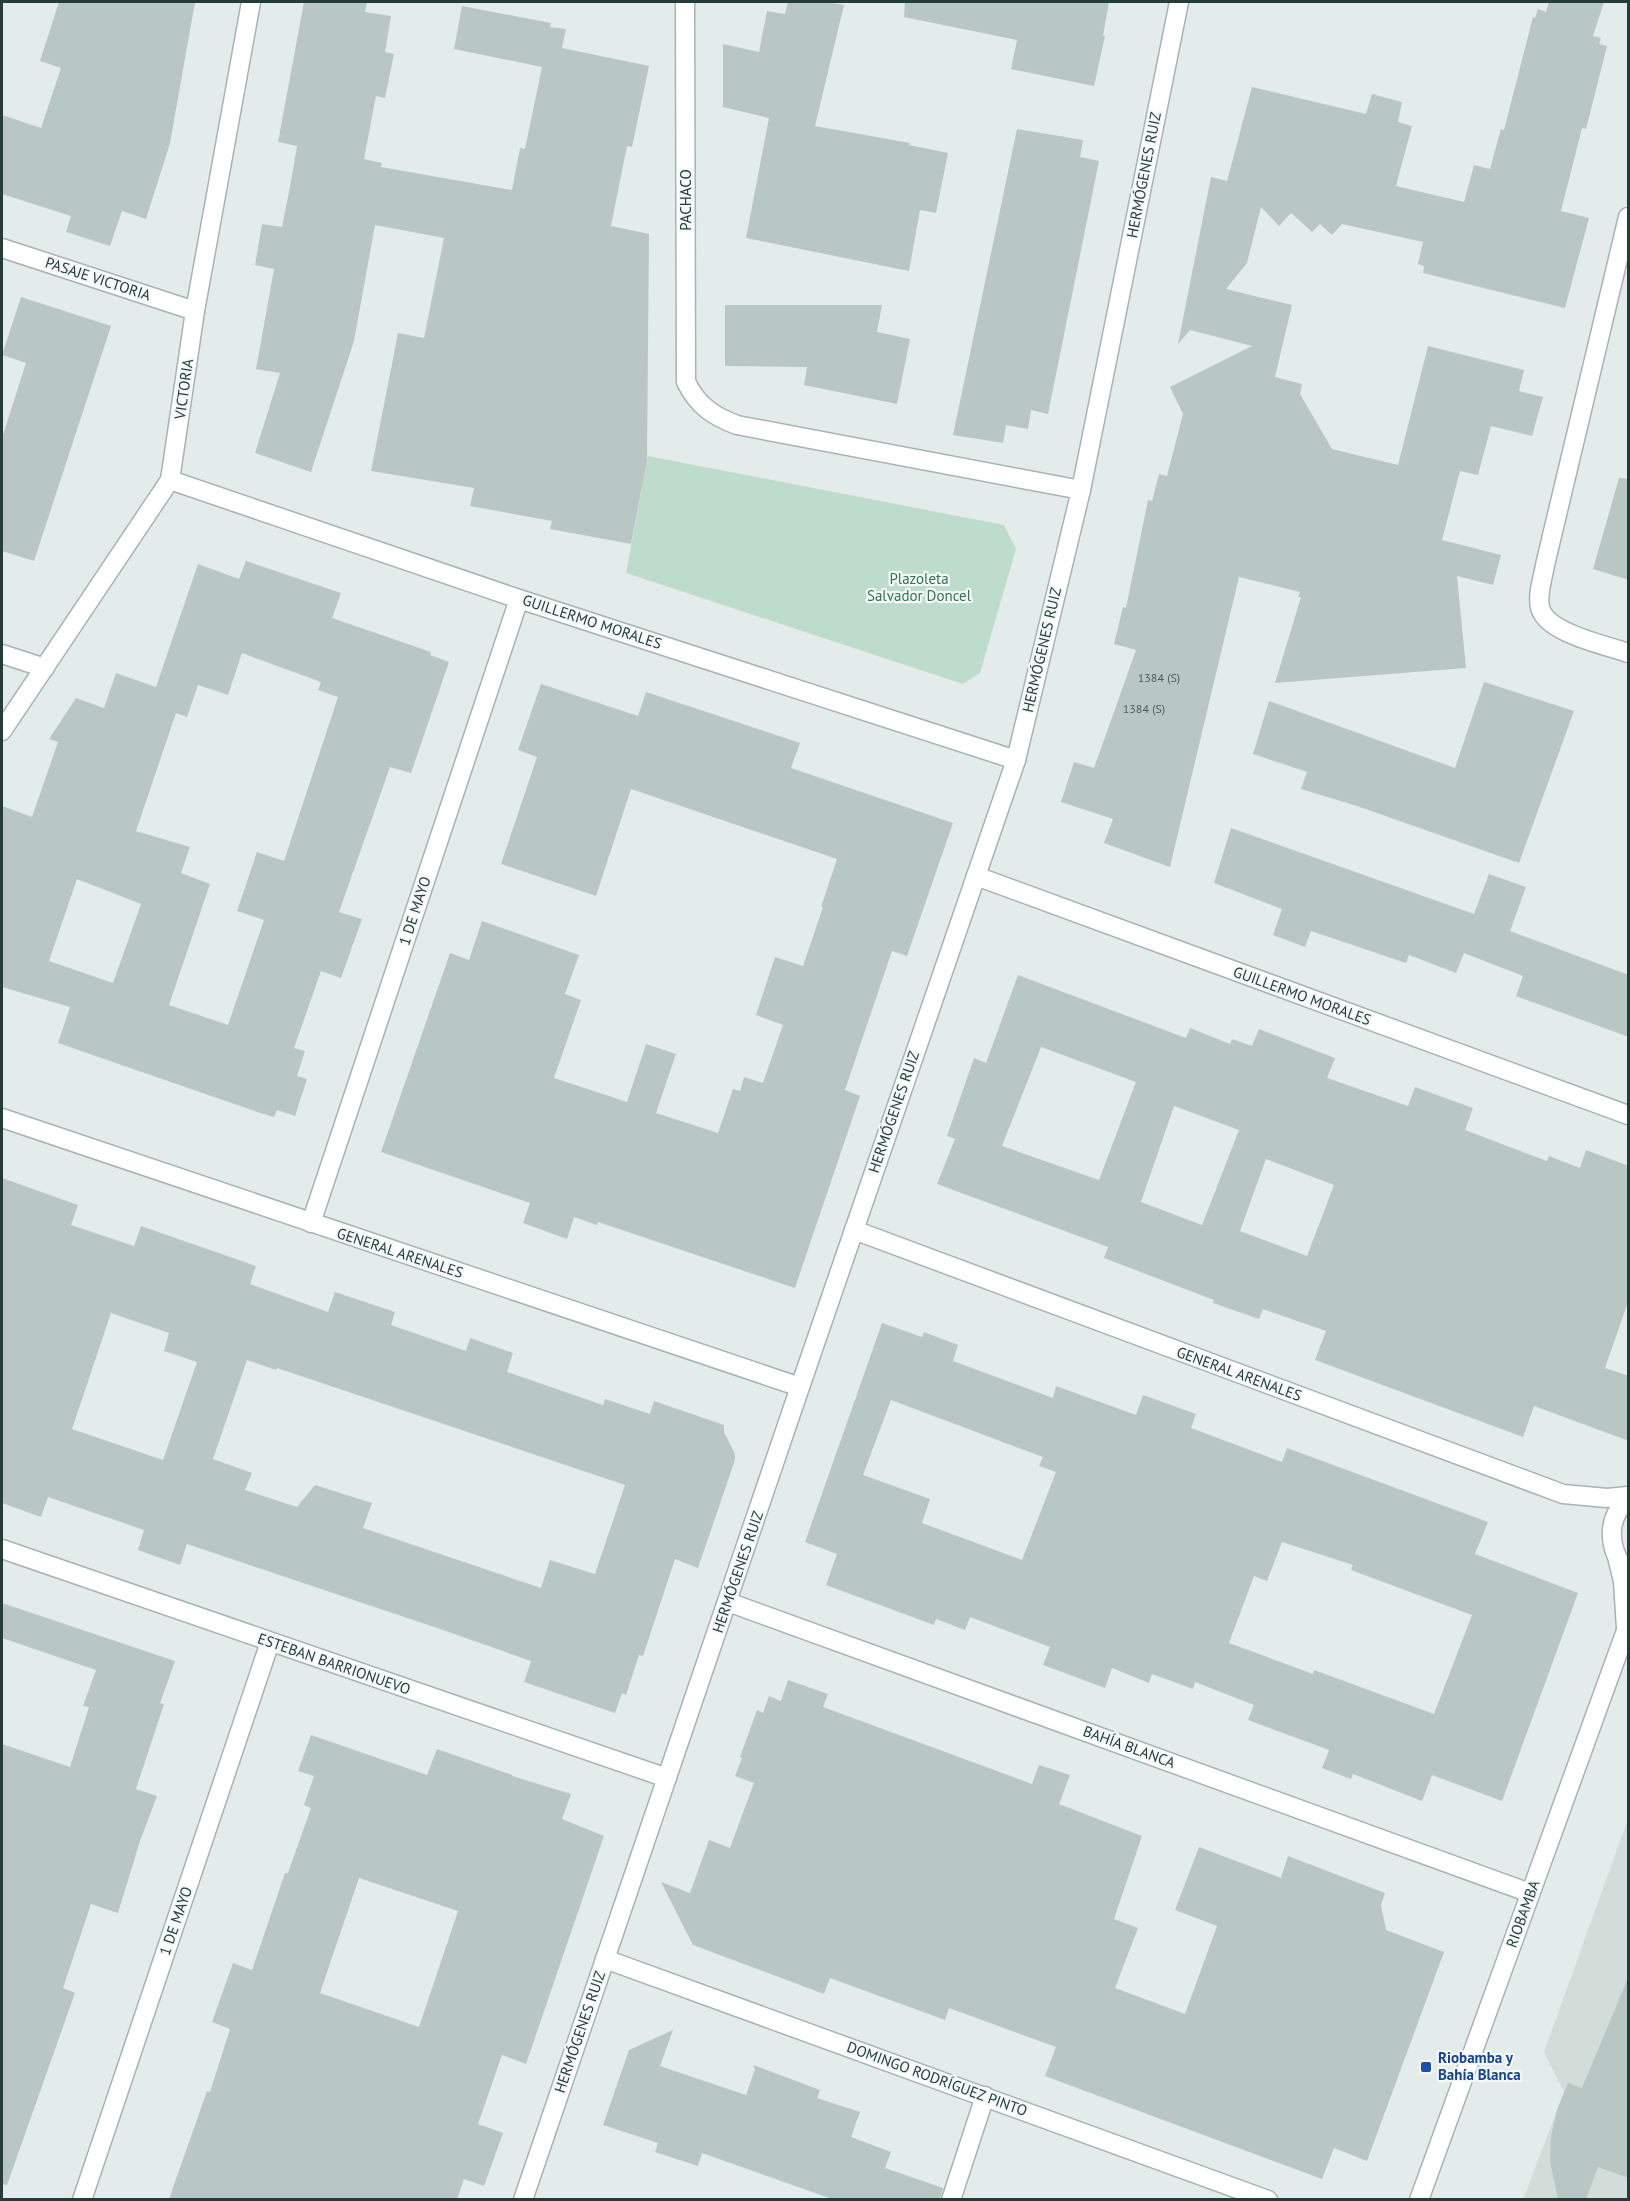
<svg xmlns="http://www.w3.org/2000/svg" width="1630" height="2201" font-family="'PT Sans',sans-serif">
  <rect width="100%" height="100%" fill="#e3ecea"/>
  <!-- built -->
  <polygon fill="#d2dcd9" points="1628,1819 1628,2199 1523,2200 1564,2092 1544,2052"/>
  <!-- green -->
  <polygon fill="#bedccb" points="648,456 1004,525 1016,549 980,673 963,684 626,573"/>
  <!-- building -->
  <g fill="#b9c7c4" fill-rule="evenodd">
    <polygon points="59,2 195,2 170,143 146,219 122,211 110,246 66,232 71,216 2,194 2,115 41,128 61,68 40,61"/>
    <polygon points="304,2 367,2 365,12 391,16 385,52 394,54 385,98 376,96 364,159 382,163 381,167 512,190 520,148 525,149 542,67 454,49 462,6 551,23 550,27 566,29 562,48 649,66 632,147 627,146 611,226 649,234 647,461 631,544 550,529 552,521 470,506 474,488 371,471 398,333 424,338 444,238 375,225 354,341 311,472 255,453 280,373 256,369 274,269 255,265 262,224 282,227 290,187 297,146 278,142"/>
    <polygon points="788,2 826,2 844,5 815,126 910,143 909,145 948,153 936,213 920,210 909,271 746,238 769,118 723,107 723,44 759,52 767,11 785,14"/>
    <polygon points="905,2 1109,2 1103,36 1105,36 1094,86 1011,69 1017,40 904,17"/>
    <polygon points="1549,2 1604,2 1593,36 1601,38 1599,44 1607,46 1586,129 1582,128 1561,211 1589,218 1565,308 1423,273 1424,266 1418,264 1423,242 1342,224 1332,235 1320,224 1312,232 1291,213 1279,226 1261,207 1247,263 1226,289 1292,305 1275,377 1302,384 1300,394 1332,449 1398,465 1428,346 1524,370 1519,391 1543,397 1532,436 1491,426 1478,475 1460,471 1442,540 1501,555 1493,585 1457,576 1466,668 1275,683 1301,597 1298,597 1300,592 1239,577 1170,867 1104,843 1113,819 1061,802 1074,762 1094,768 1136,650 1114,644 1123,607 1126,608 1148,500 1152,501 1159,474 1167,476 1183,414 1170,387 1252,346 1190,330 1178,344 1211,177 1227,181 1252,87 1366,114 1372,94 1402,102 1398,122 1412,126 1396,186 1464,202 1474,165 1490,169 1501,129 1504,130 1533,17 1535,18 1538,9 1546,12"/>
    <polygon points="1017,129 1083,140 1080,157 1099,161 1048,414 1031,410 1028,429 1006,425 1003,443 953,435"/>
    <polygon points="21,297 111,326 34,561 2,551 2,438 26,363 2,355"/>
    <polygon points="725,305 882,305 877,332 910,339 897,404 804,385 807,367 725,366"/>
    <polygon points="1619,478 1629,479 1629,580 1593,569"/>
    <path d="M246,561L341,593L332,618L431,652L430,655L449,662L411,773L390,767L339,912L362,919L341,978L321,971L294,1048L305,1051L297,1076L307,1079L295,1116L277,1110L274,1117L260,1113L58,1043L70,1007L2,987V806L32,817L58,742L49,739L76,698L104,708L116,673L156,687L198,564L239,579ZM242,653L321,682L318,690L338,697L284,861L257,852L237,911L264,920L228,1025L169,1005L210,884L181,873L190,847L136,831L176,713L187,717L198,685L228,695ZM77,879L141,904L113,983L49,961Z"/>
    <polygon points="1484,682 1574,711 1519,863 1357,806 1301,789 1307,772 1253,754 1269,701 1455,768"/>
    <polygon points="541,684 638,716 646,692 755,728 800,743 791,768 953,823 907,956 892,951 845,1090 860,1096 795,1288 598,1222 597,1225 574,1217 567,1239 523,1223 530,1203 381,1152 450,953 469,960 482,921 579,955 565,994 581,1000 554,1078 627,1102 646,1044 676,1054 656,1113 718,1133 733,1089 740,1091 744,1077 763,1083 783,1025 756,1015 775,957 803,966 823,907 821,907 837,859 631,789 596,896 501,864 537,757 518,750"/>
    <polygon points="1231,828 1474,914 1489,874 1526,887 1510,931 1629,975 1629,1037 1516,996 1523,976 1464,953 1456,973 1409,955 1406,963 1311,931 1305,947 1273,935 1282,909 1214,883"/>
    <path d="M1018,975L1186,1038L1190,1028L1230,1044L1232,1039L1252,1046L1259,1029L1335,1058L1327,1078L1408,1106L1415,1087L1473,1108L1465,1130L1507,1146L1547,1161L1549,1156L1580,1168L1586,1150L1629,1166V1299L1605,1368L1629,1376V1441L1534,1406L1523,1437L1315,1360L1326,1331L1263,1309L1259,1319L1213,1303L1214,1300L1104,1258L1108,1247L937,1184L955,1139L947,1136L974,1058L986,1063ZM1041,1047L1136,1082L1099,1180L1002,1146ZM1174,1106L1239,1130L1202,1225L1141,1202ZM1266,1159L1334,1185L1307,1256L1240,1231Z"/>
    <path d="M2,1178L78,1205L71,1225L134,1246L141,1226L256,1266L250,1284L328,1312L335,1292L395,1312L391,1325L466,1351L470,1338L513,1353L507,1372L603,1405L605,1399L650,1414L654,1401L724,1425V1432L735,1454V1460L698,1568L675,1559L643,1656L639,1655L626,1695L622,1693L615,1713L524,1682L531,1661L440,1629L187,1544L180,1565L138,1550L144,1530L48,1497L41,1517L2,1503ZM111,1313L169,1333L164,1351L197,1362L163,1460L72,1429ZM247,1360L276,1370L277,1368L625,1485L595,1574L550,1560L541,1588L363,1528L372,1503L315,1485L297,1507L245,1490L252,1473L213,1459Z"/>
    <path d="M882,1323L922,1337L924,1332L958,1345L953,1361L1053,1398L1056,1386L1136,1415L1143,1395L1196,1414L1191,1428L1282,1462L1287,1448L1488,1522L1475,1554L1578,1593L1502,1801L1432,1775L1422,1801L1353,1774L1351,1779L1322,1768L1329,1750L1248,1720L1254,1705L1195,1682L1193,1689L1152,1674L1149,1683L1112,1668L1105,1688L1043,1665L1050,1647L970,1617L965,1630L936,1619L934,1625L826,1585L837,1554L805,1542ZM891,1400L1043,1457L1039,1466L1056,1472L1022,1560L922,1523L930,1499L863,1475ZM1282,1542L1353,1565L1351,1570L1472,1615L1434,1714L1314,1670L1313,1674L1229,1643L1254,1576L1267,1581Z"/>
    <polygon points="2,1603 175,1661 160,1703 164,1704 136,1789 157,1796 140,1841 118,1913 91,1904 63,1988 75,1993 7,2185 2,2184 2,1744 70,1767 89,1707 83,1706 96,1670 2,1638"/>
    <polygon points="788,1680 828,1694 823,1707 1032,1784 1039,1765 1070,1775 1059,1804 1142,1836 1114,1919 1138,1928 1115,1988 1185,2014 1217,1926 1175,1910 1199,1847 1281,1878 1288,1856 1385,1893 1381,1905 1386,1930 1444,1952 1367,2161 1334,2148 1322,2179 1045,2076 1056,2047 949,2008 945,2020 830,1978 824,1994 693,1945 661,1882 690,1893 709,1840 730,1848 754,1783 735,1776 742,1758 740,1757 757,1710 763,1713 769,1696 781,1701"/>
    <path d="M311,1735L427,1775L437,1749L512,1775V1776L571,1794L562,1819L604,1836L526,2064L502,2055L478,2124L503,2133L484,2186L464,2179L457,2199H169L207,2091L210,2092L230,2029L212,2022L233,1963L252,1970L285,1873H288L311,1808L304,1805L314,1776L298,1771ZM359,1878L458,1911L419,2027L320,1993Z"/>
    <polygon points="1628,1978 1629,2178 1598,2167 1586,2199 1558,2199 1550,2161 1551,2137 1557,2110 1568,2083 1582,2088"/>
    <polygon points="673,2030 660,2066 746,2095 755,2069 753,2065 820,2090 817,2098 860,2112 851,2137 891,2152 885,2168 943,2188 940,2199 832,2199 702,2153 698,2166 655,2152 658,2143 603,2125 629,2050"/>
  </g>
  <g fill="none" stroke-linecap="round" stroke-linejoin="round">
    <!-- minor casing -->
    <g stroke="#a6b4b2" stroke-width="21">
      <g id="minor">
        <path d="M685,2L686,382C698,406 713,416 737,425L1081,490"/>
        <path d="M1628,217L1545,565C1543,578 1537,594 1540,607C1545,633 1606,645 1628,653"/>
        <polyline points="2,248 195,311"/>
        <polyline points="170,480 519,599 1016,760"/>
        <polyline points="2,654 45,668"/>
        <polyline points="976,876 1628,1115"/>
        <polyline points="2,1118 800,1387"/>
        <polyline points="311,1223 519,599"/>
        <polyline points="854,1230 1563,1494 1607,1498 1628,1496"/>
        <path d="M1628,1499C1604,1521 1609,1551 1628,1574"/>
        <polyline points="2,1549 667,1778"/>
        <polyline points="1618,1561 1623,1581 1626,1628"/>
        <polyline points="728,1602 1530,1893"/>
        <polyline points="605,1959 1268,2200"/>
        <polyline points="82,2200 270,1642"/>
        <polyline points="523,2200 800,1387 1016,760 1081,490 1179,2"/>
        <polyline points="951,2200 985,2096"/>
        <polyline points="1419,2200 1628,1625"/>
      </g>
    </g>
    <!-- tertiary casing -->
    <g stroke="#a6b4b2" stroke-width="21">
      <polyline id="tertiary" points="2,731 170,480 195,311 251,2"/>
    </g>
    <!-- minor -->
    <use href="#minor" stroke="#fff" stroke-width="18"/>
    <!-- tertiary -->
    <use href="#tertiary" stroke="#fff" stroke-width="18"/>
  </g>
  <!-- markers -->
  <rect fill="#1a4fb4" stroke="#f4f9f7" stroke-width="2" x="1420" y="2061" width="12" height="12" rx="3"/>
  <g text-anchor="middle" stroke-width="4.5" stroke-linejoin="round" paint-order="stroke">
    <!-- number labels -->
    <g font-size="12" fill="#49605d">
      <text x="1159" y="682">1384 (S)</text>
      <text x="1144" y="713">1384 (S)</text>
    </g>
    <!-- street labels -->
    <g font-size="15" fill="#243d3b" stroke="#f4f9f7">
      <text transform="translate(1144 175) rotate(-79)" y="5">HERMÓGENES RUIZ</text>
      <text transform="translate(686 200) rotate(-90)" y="5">PACHACO</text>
      <text transform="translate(98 279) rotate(18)" y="5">PASAJE VICTORIA</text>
      <text transform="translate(184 389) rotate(-82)" y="5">VICTORIA</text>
      <text transform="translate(592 622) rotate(18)" y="5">GUILLERMO MORALES</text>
      <text transform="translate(1042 650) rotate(-77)" y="5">HERMÓGENES RUIZ</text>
      <text transform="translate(415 911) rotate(-72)" y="5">1 DE MAYO</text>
      <text transform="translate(1302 996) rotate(20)" y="5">GUILLERMO MORALES</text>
      <text transform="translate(894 1112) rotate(-71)" y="5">HERMÓGENES RUIZ</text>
      <text transform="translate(400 1253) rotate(18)" y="5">GENERAL ARENALES</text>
      <text transform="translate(1239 1374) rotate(20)" y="5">GENERAL ARENALES</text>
      <text transform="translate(738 1572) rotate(-71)" y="5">HERMÓGENES RUIZ</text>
      <text transform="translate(334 1664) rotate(19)" y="5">ESTEBAN BARRIONUEVO</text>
      <text transform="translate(1129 1747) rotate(20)" y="5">BAHÍA BLANCA</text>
      <text transform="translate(1523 1914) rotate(-70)" y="5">RIOBAMBA</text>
      <text transform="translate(176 1921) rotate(-71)" y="5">1 DE MAYO</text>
      <text transform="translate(580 2032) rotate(-71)" y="5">HERMÓGENES RUIZ</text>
      <text transform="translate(937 2079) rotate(20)" y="5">DOMINGO RODRÍGUEZ PINTO</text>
    </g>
    <!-- park labels -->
    <g font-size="15" fill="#307255" stroke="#f4f9f7">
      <text x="919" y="584">Plazoleta<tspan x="919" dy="17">Salvador Doncel</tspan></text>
    </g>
    <!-- transit labels -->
    <g font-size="15" font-weight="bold" fill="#164399" stroke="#f4f9f7" text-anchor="start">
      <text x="1438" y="2063">Riobamba y<tspan x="1438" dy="17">Bahía Blanca</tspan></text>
    </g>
  </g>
  <!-- border -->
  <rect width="1630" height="2201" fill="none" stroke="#243d3b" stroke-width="6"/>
</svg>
